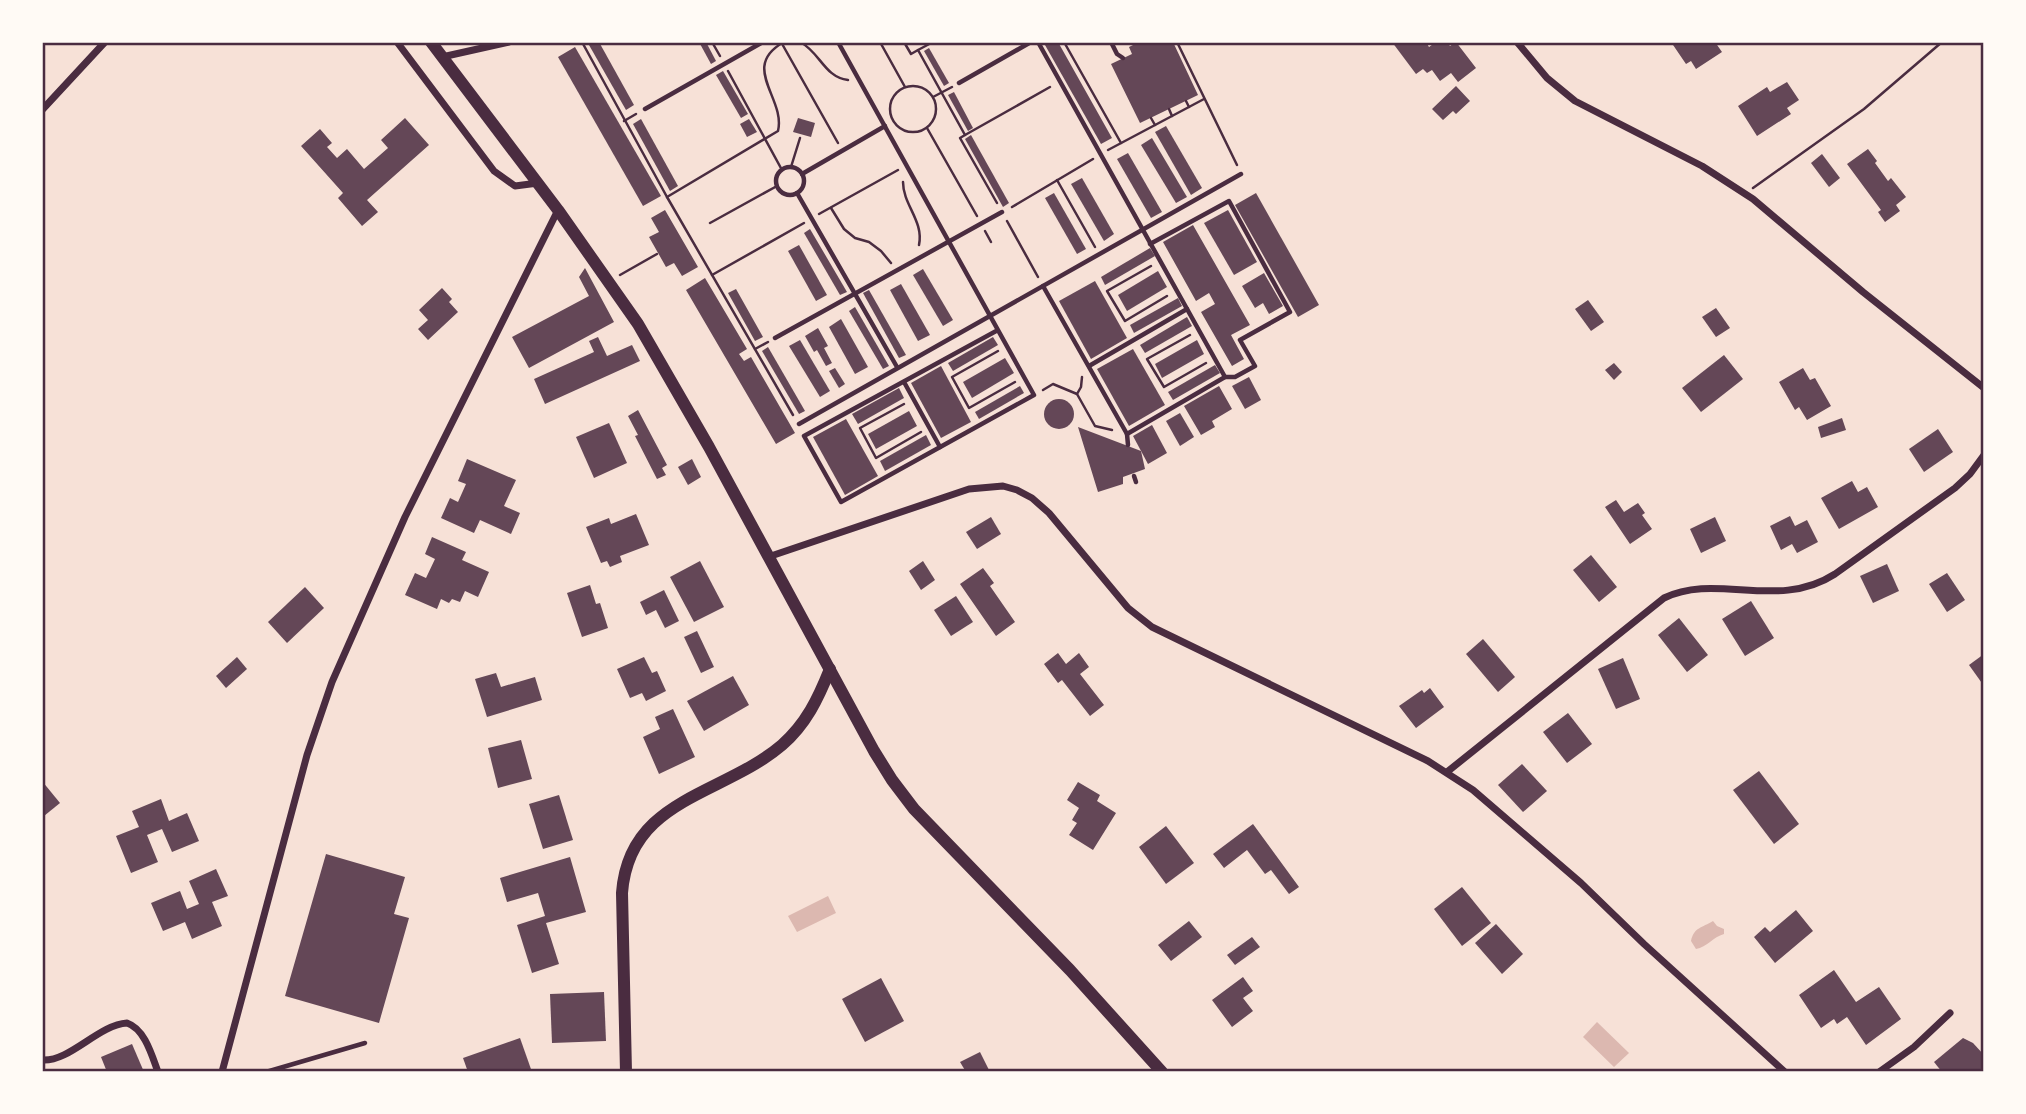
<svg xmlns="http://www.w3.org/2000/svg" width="2026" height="1114" font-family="Helvetica,sans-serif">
  <rect width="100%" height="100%" fill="#f7e1d7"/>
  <!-- water -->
  <g fill="#dcb8b0">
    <polygon points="828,896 836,913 797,932 788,916"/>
    <path d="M1713,921L1717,926L1724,929V934C1713,937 1707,947 1696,949L1691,941C1694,927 1702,928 1713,921Z"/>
    <polygon points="1597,1022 1629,1053 1614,1067 1583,1037"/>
  </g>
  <!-- building -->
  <g fill="#644757">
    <polygon points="594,42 599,42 634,105 626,110 589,45"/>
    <polygon points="699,42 706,42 716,61 711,64"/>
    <polygon points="1050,42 1058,42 1112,138 1101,144 1045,45"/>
    <polygon points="1139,42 1173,42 1198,95 1140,123 1111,64 1132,54 1129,47"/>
    <polygon points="1392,42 1426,42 1429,47 1436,42 1447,42 1450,46 1456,42 1476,68 1458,82 1451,73 1440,81 1432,70 1427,73 1423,69 1416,74"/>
    <polygon points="1671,42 1715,42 1722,52 1696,69 1691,61 1686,64"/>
    <polygon points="575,47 661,196 643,206 558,57"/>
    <polygon points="929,48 949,83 944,86 924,51"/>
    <polygon points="723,71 748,114 741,118 716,75"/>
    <polygon points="1787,82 1799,100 1787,108 1791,114 1757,136 1738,106 1767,87 1770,92"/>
    <polygon points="1456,86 1470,101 1456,114 1453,111 1443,120 1432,109"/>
    <polygon points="954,92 973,128 968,131 948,95"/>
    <polygon points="405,118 429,145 367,200 378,212 362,226 338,198 343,193 301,146 320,129 332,143 327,147 337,158 347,149 364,169 388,148 381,140"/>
    <polygon points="798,118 815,123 811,137 793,132"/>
    <polygon points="641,119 678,186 670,191 633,124"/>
    <polygon points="749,119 757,132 747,137 740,124"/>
    <polygon points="1166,126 1202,188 1191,195 1155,132"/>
    <polygon points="971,135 1009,203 1003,207 965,139"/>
    <polygon points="1152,138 1187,197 1176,203 1141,145"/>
    <polygon points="1868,149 1877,161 1875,163 1888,181 1891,178 1906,197 1896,205 1900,211 1885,222 1878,212 1881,210 1847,164"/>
    <polygon points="1128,153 1162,212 1151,218 1117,159"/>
    <polygon points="1822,154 1840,178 1829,187 1811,163"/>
    <polygon points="1082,178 1114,234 1104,241 1071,184"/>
    <polygon points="1054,193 1086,249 1077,254 1045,198"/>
    <polygon points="1256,193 1319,305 1298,317 1235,205"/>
    <polygon points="665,210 698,267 682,276 674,263 666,267 649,237 659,232 651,218"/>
    <polygon points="1228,210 1257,262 1234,275 1204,223"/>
    <polygon points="1193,225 1250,325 1231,335 1244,359 1232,366 1201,312 1215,304 1209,293 1196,301 1163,242"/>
    <polygon points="810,229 847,292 840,295 804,233"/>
    <polygon points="799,245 827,295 816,301 788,251"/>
    <polygon points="1150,248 1155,256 1105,285 1101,277"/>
    <polygon points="585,268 614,322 529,368 512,337 589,296 579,277"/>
    <polygon points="923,269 953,320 943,326 913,275"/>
    <polygon points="1158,271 1167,287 1127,311 1118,295"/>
    <polygon points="1264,273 1283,306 1269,314 1263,303 1255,308 1242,286"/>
    <polygon points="705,278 747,349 739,354 744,361 751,357 795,433 776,444 686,290"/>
    <polygon points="1095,281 1127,338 1091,359 1059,301"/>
    <polygon points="901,284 930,335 918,341 890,290"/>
    <polygon points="442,288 452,299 449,302 458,312 428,340 418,329 428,320 419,310"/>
    <polygon points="736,289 763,337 755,341 728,293"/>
    <polygon points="869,290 906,355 899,358 863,293"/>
    <polygon points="1178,298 1182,306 1134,333 1130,325"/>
    <polygon points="1588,300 1604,322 1591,331 1575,309"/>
    <polygon points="855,307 889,366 883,369 849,311"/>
    <polygon points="1716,308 1730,328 1716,337 1702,317"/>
    <polygon points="1187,317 1192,326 1145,353 1140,345"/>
    <polygon points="841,319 868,367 855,374 829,327"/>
    <polygon points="818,328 828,346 824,348 832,363 826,366 817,350 814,352 805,336"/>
    <polygon points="598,337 607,356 632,345 640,361 545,404 534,379 594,352 589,341"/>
    <polygon points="993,337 998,345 953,371 948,363"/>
    <polygon points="800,340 830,391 820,397 789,346"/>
    <polygon points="1197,340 1204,354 1162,378 1155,364"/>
    <polygon points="768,347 805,411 799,414 762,351"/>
    <polygon points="1133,349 1165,405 1129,426 1097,369"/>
    <polygon points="1724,355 1743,379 1701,412 1682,388"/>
    <polygon points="1005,358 1014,373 972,398 963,382"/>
    <polygon points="1614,363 1622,372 1614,380 1605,370"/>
    <polygon points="1215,365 1220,373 1173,400 1168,392"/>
    <polygon points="941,366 971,422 941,438 911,383"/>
    <polygon points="835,368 845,384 839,388 829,371"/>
    <polygon points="1803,368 1810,380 1815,378 1831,406 1807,420 1799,407 1795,410 1779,382"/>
    <polygon points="1249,377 1261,400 1245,409 1232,386"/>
    <polygon points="1020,386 1024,393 979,419 975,412"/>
    <polygon points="1219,386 1232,409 1212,421 1215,427 1201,435 1184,406"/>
    <polygon points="899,388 904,398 858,424 852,414"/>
    <circle cx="1059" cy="414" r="15"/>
    <polygon points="638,410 667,465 662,468 666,475 657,479 635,436 638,435 628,416"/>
    <polygon points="909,411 917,426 876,449 868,434"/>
    <polygon points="1180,413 1194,437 1180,446 1166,421"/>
    <polygon points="1842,418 1846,430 1821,438 1818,427"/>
    <polygon points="846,419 878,476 845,495 813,437"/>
    <polygon points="609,423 627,463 594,478 576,437"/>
    <polygon points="1152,425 1167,453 1148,464 1133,436"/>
    <polygon points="1078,427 1141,451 1145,469 1123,477 1123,484 1098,492"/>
    <polygon points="1938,429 1953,452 1924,472 1909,449"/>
    <polygon points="926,435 931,445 885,471 880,461"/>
    <polygon points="467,459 516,480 504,506 520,513 511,534 480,520 474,533 441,518 450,498 458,502 466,484 458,481"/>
    <polygon points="692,459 701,477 688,485 678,467"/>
    <polygon points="1852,481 1858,492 1867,487 1878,507 1839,529 1821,498"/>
    <polygon points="1616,500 1624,512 1638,503 1645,513 1642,515 1652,529 1630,544 1605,507"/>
    <polygon points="636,514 649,545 620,556 622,562 610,567 607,561 601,563 586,527 609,518 611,524"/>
    <polygon points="1790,516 1795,526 1807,520 1818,542 1797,553 1792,544 1781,550 1770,526"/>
    <polygon points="991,517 1001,534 977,549 966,532"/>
    <polygon points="1715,517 1726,541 1701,553 1690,529"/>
    <polygon points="432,537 466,552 462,560 489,572 478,597 465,591 460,602 452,599 449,603 441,599 437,609 405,595 415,573 426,578 435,559 425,554"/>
    <polygon points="1591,555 1617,587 1599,602 1573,570"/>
    <polygon points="700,561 724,607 694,622 670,577"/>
    <polygon points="923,561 935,580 921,590 909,571"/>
    <polygon points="1887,564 1899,591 1873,603 1860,576"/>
    <polygon points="983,568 994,583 990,586 1015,622 996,636 960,584"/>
    <polygon points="1947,573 1965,600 1947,612 1929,584"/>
    <polygon points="590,585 596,604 600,603 608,628 582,637 567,593"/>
    <polygon points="305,587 324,608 287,643 268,622"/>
    <polygon points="664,590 679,621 665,628 656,610 646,615 640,602"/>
    <polygon points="956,596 973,622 951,636 934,610"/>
    <polygon points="1751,601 1774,638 1745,656 1722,619"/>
    <polygon points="1679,618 1708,655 1687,672 1658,635"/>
    <polygon points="697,631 714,667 701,673 684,637"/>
    <polygon points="1483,639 1515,677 1498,692 1466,654"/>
    <polygon points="1058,653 1066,664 1079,653 1089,667 1080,674 1104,705 1090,716 1062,680 1058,683 1044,664"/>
    <polygon points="1984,654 1984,686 1969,665"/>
    <polygon points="237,657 247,669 226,688 216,676"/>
    <polygon points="644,657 652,673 657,671 666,691 646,701 642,693 630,698 617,669"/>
    <polygon points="1623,658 1640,699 1616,709 1598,669"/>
    <polygon points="496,673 501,687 535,677 542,700 487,717 475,679"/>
    <polygon points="733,676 749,705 704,731 687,701"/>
    <polygon points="1430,688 1444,707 1416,728 1399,706 1422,690 1424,693"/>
    <polygon points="673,709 695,757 659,774 643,737 660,729 655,717"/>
    <polygon points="1568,713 1592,744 1567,763 1543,732"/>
    <polygon points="521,740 532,779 498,788 488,748"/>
    <polygon points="1522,764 1547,791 1523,812 1498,785"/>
    <polygon points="1759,771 1799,824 1774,844 1733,790"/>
    <polygon points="42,781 60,803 44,816 42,814"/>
    <polygon points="1078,782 1100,795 1097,801 1116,813 1093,850 1069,835 1077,823 1072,820 1079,808 1067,800"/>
    <polygon points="559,795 573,840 543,849 529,804"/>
    <polygon points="161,799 169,821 187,813 199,841 172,852 162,829 147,835 158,862 131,873 116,836 139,827 132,811"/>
    <polygon points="1253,824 1299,887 1289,894 1271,870 1265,874 1247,850 1224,868 1213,854"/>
    <polygon points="1166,826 1194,863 1166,884 1139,847"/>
    <polygon points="326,854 405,877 394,914 409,918 379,1023 285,996"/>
    <polygon points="570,857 586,912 546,923 559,964 532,973 517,925 545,916 538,893 507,902 500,878"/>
    <polygon points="216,869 228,896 212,902 222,926 192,939 185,922 163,931 151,903 180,891 187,909 199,904 189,881"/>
    <polygon points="1462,887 1491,923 1462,946 1434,909"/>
    <polygon points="1796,910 1813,931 1775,963 1754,937 1765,927 1770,932"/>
    <polygon points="1189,921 1202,937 1171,961 1158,945"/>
    <polygon points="1496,924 1523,954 1502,974 1475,943"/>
    <polygon points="1252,937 1260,947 1235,965 1227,955"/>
    <polygon points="1834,970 1856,1002 1879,987 1901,1019 1866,1045 1847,1017 1837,1024 1834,1019 1821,1028 1799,995"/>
    <polygon points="1243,977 1253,991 1243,998 1253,1011 1232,1027 1212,1000"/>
    <polygon points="881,978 904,1021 865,1042 842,999"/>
    <polygon points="604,992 606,1041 552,1043 550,994"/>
    <polygon points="520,1038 532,1072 468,1072 463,1058"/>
    <polygon points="1963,1038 1973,1043 1984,1055 1984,1072 1942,1072 1934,1062"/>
    <polygon points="132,1044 144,1072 107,1072 101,1057"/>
    <polygon points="980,1052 990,1072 966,1072 960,1062"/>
  </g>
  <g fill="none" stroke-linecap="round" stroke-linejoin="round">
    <!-- path -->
    <g stroke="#4a2c40" stroke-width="2.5">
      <polyline points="582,42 667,197 793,415"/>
      <polyline points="712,42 720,56"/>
      <polyline points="781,42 838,143"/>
      <path d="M800,42C820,52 824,77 848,80"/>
      <polyline points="880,42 905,87"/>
      <polyline points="904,42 911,54 918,50 965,135 960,138 997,203"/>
      <polyline points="1064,42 1121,143"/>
      <polyline points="1177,42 1237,165"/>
      <polyline points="918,50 933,42"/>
      <polyline points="728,71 782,170"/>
      <circle cx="913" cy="109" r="23"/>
      <polyline points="933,97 952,87"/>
      <polyline points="1186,101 1189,107"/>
      <polyline points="1169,109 1172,116"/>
      <polyline points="1151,118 1155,125"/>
      <polyline points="624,121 636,114"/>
      <polyline points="927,128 977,216"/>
      <polyline points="965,135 1050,87"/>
      <polyline points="1108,150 1204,99"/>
      <polyline points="791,167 800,138"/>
      <polyline points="1057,180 1095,247"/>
      <path d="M903,182C903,205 924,221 919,245"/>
      <polyline points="1753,188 1864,109 1942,42"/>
      <path d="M667,197L778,131C786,98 739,67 784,42"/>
      <polyline points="1012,207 1093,159"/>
      <polyline points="831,208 844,229 855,238 869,242 881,251 891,263"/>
      <polyline points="819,214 898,170"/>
      <polyline points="1007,221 1038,277"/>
      <polyline points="710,223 777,186"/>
      <polyline points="985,231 991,242"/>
      <polyline points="1151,266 1107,291 1125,321 1167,296"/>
      <polyline points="620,275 657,254"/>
      <polyline points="712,275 804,223"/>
      <polyline points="1190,335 1147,359 1164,387 1206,363"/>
      <polyline points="755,349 768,342"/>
      <polyline points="998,351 952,377 969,408 1015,382"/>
      <polyline points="1043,390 1053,384 1077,394 1095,426 1112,430"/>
      <polyline points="1077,394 1081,387 1082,377"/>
      <polyline points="904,404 860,428 876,458 921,432"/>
    </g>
    <!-- service -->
    <g stroke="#4a2c40" stroke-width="4.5">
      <polyline points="838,42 1034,395 841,502 804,436 998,330"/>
      <polyline points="1038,42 1225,377"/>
      <polyline points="1111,42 1117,54 1123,58"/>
      <polyline points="959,83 1031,42"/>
      <polyline points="645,109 763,42"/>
      <circle cx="790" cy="181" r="14"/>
      <polyline points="802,174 885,126"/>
      <polyline points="797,193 897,367"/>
      <polyline points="1043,286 1127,434 1128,445"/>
      <polyline points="775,338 1002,212"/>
      <polyline points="1089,366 1187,309"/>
      <polyline points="904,382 940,447"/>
      <polyline points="799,424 1241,174"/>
      <polyline points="1127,434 1225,377 1235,377 1255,366 1240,340 1290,312 1229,201 1150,244"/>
      <polyline points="1134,476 1136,482"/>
      <polyline points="266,1072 365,1043"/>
    </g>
    <!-- minor -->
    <g stroke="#4a2c40" stroke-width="7">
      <polyline points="397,42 494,171 515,186 538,183"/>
      <polyline points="1517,42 1547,78 1575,101 1702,166 1753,199 1863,292 1984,388"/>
      <polyline points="442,57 509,42"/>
      <polyline points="42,110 105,42"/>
      <polyline points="768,557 969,489 1003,486 1017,490 1032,498 1049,513 1128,608 1152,627 1428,761 1473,790 1581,883 1644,944 1785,1072"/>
      <path d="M1447,772L1664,598C1716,572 1778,611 1835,574L1955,488L1970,474L1984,455"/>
      <path d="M42,1060C70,1062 98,1025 127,1023C145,1029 152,1056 158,1072"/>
      <polyline points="222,1072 307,755 332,682 405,517 558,210"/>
      <polyline points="1879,1072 1914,1047 1950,1013"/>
    </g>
    <!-- secondary -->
    <g stroke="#4a2c40" stroke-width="12">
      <polyline points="431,42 558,210 638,324 709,447 874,751 892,780 914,809 1070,970 1162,1072"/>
      <path d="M626,1072L622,893C629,798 722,796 782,745C806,724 818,699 830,669"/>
    </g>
  </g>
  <!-- border -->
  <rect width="2026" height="1114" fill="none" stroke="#fffaf5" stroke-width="88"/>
  <rect x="44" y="44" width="1938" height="1026" fill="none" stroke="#4a2c40" stroke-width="2.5"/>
</svg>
